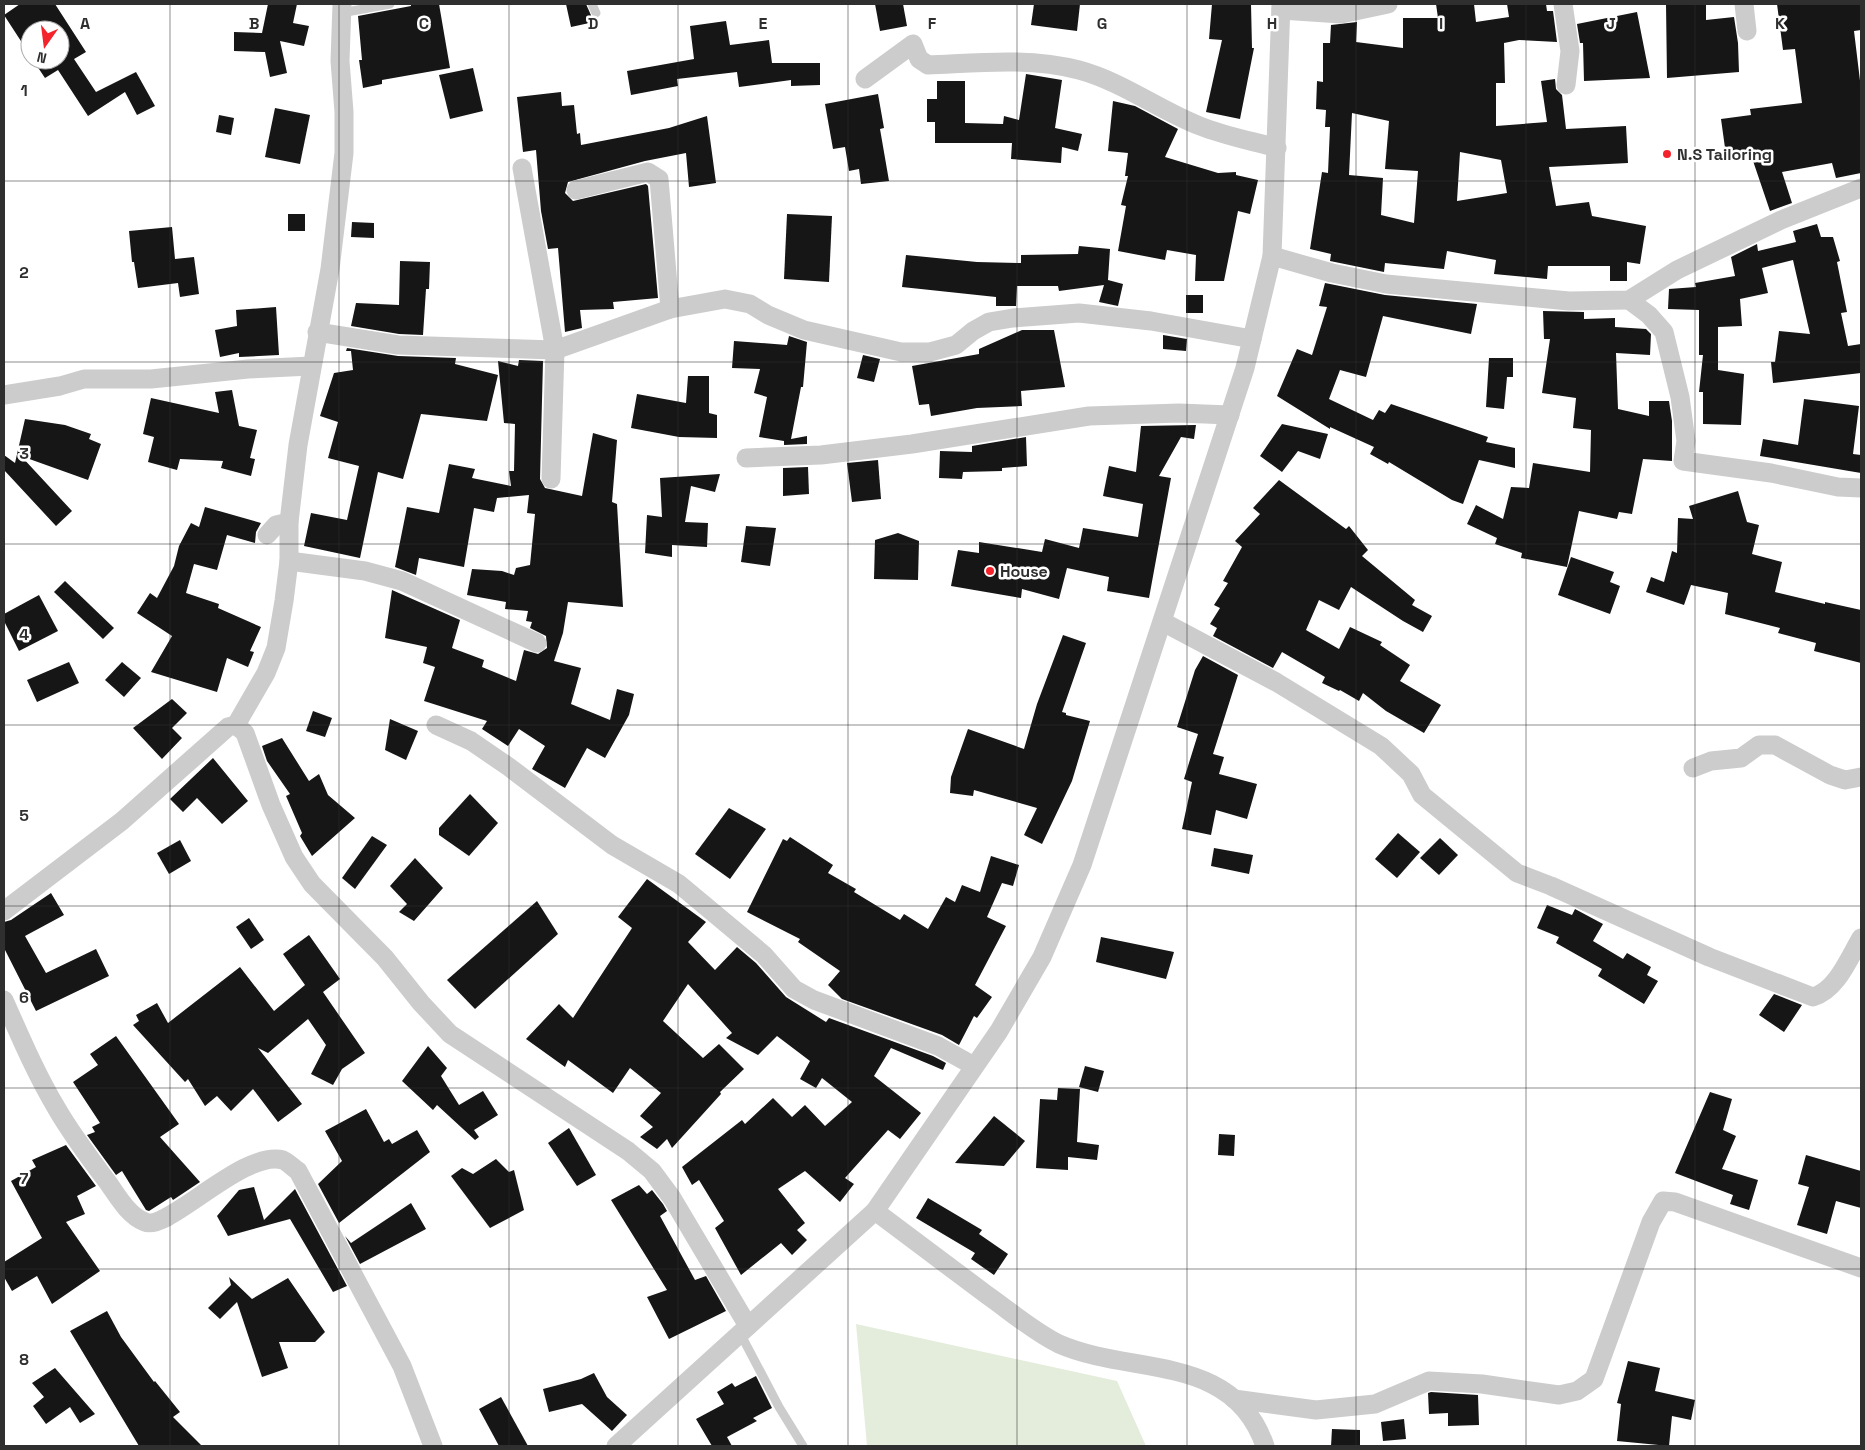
<svg xmlns="http://www.w3.org/2000/svg" width="1865" height="1450" font-family="'Space Grotesk',sans-serif">
  <rect width="100%" height="100%" fill="#fff"/>
  <!-- green -->
  <polygon fill="#e4eddb" points="856,1324 1117,1381 1146,1446 867,1446"/>
  <!-- building -->
  <g fill="#161616" fill-rule="evenodd">
    <polygon points="20,4 55,4 86,52 74,59 96,92 136,72 155,106 137,115 125,92 88,116 58,70 45,78 33,60 60,60 60,30 30,30 30,55 4,15"/>
    <polygon points="268,4 297,4 293,23 309,26 304,46 280,41 287,73 270,77 265,52 234,51 234,32 262,33"/>
    <polygon points="411,4 439,4 450,68 382,80 382,84 363,88 359,60 362,60 358,16 411,6"/>
    <polygon points="566,4 586,4 594,22 571,27"/>
    <polygon points="875,4 903,4 907,26 880,31"/>
    <polygon points="1034,4 1080,4 1077,31 1031,25"/>
    <polygon points="1212,4 1251,4 1252,48 1254,48 1240,119 1206,112 1222,40 1209,39"/>
    <path d="M1436,4H1474L1476,22L1509,17L1507,4H1546L1547,11H1553L1557,42L1519,40L1504,43L1505,83H1496V126L1547,122L1541,81L1555,79L1556,89L1562,95L1566,129L1626,126L1628,163L1549,167L1556,206L1589,202L1592,216L1646,226L1640,264L1627,262V281H1610V266H1548L1547,279L1494,274L1496,260L1447,251L1444,269L1385,263L1384,272L1330,261L1331,254L1310,249L1322,172L1328,173L1330,127H1325L1326,110L1316,109L1317,81L1323,82V43H1330L1331,25L1357,22L1356,42L1403,48V18H1438ZM1352,113L1389,121L1385,169L1418,171L1414,223L1381,215L1383,178L1349,175ZM1460,152L1501,160L1507,193L1457,201Z"/>
    <polygon points="1666,4 1706,4 1706,20 1734,17 1738,43 1739,72 1667,78"/>
    <polygon points="1777,4 1861,4 1861,30 1854,31 1861,89 1861,173 1836,178 1832,163 1782,172 1792,203 1770,211 1750,152 1726,155 1721,119 1751,115 1750,109 1802,103 1795,49 1783,50"/>
    <polygon points="1637,12 1650,78 1584,81 1583,43 1580,43 1577,24"/>
    <polygon points="726,21 730,45 769,40 772,63 820,63 820,85 791,86 791,80 739,87 737,72 677,79 678,86 631,95 627,71 694,59 690,26"/>
    <polygon points="473,68 483,111 450,119 439,75"/>
    <polygon points="1026,74 1062,80 1055,128 1082,134 1078,151 1062,147 1061,163 1011,159 1012,143 935,143 935,122 927,122 927,99 937,99 937,81 965,81 965,123 1003,124 1004,116 1019,120"/>
    <polygon points="561,92 562,106 574,105 577,134 580,133 581,145 669,128 707,116 716,183 689,187 686,153 645,161 568,182 565,193 573,201 646,184 648,186 658,298 613,302 614,309 580,310 582,328 565,332 558,248 548,249 541,211 536,150 523,152 517,97"/>
    <polygon points="878,94 884,128 880,129 889,181 861,184 859,169 849,171 845,147 833,149 825,104"/>
    <polygon points="1113,101 1135,106 1178,129 1165,157 1218,173 1236,172 1236,175 1258,180 1250,214 1238,211 1224,281 1195,281 1196,255 1167,250 1165,260 1118,251 1126,206 1121,205 1128,176 1125,176 1128,153 1108,151"/>
    <polygon points="275,108 310,115 300,164 265,157"/>
    <polygon points="219,115 234,118 231,135 216,132"/>
    <rect x="288" y="214" width="17" height="17"/>
    <polygon points="787,214 832,216 829,282 784,279"/>
    <polygon points="352,222 374,223 374,238 351,237"/>
    <polygon points="1817,224 1821,237 1833,237 1840,261 1837,262 1847,312 1841,313 1848,346 1861,344 1861,373 1773,383 1771,362 1775,362 1779,331 1810,334 1793,260 1762,268 1768,293 1740,299 1742,326 1718,327 1718,370 1744,374 1741,425 1703,424 1703,392 1699,392 1703,355 1699,355 1699,310 1668,309 1669,289 1696,287 1695,283 1735,276 1731,257 1757,244 1758,251 1796,242 1793,231"/>
    <polygon points="172,227 175,259 194,257 199,294 180,297 178,283 138,288 134,262 132,262 129,231"/>
    <polygon points="1079,246 1110,249 1108,280 1123,284 1118,306 1099,302 1104,285 1059,291 1058,286 1017,286 1016,306 996,306 996,297 902,287 906,255 977,262 1021,263 1021,255 1078,254"/>
    <polygon points="400,261 430,262 429,289 426,289 423,335 399,334 351,326 356,303 399,305"/>
    <polygon points="1325,283 1385,295 1477,304 1471,334 1383,316 1366,377 1340,370 1329,399 1373,420 1379,410 1385,413 1391,404 1488,437 1486,442 1515,448 1515,468 1479,460 1463,504 1452,500 1389,462 1388,464 1370,454 1374,447 1330,427 1330,429 1277,396 1297,349 1312,355 1327,307 1319,306"/>
    <rect x="1186" y="295" width="17" height="18"/>
    <polygon points="276,307 279,355 239,357 239,353 220,357 215,330 237,326 236,310"/>
    <polygon points="1543,311 1584,312 1584,319 1615,318 1615,327 1646,329 1651,334 1650,355 1616,353 1618,409 1649,416 1649,401 1669,401 1672,421 1672,461 1643,459 1632,514 1619,512 1617,519 1579,511 1567,567 1521,558 1522,553 1495,544 1497,538 1467,524 1476,505 1503,519 1511,487 1529,488 1533,463 1590,472 1591,430 1573,428 1576,398 1542,393 1550,339 1544,339"/>
    <polygon points="1022,330 1054,330 1065,387 1021,391 1022,406 977,408 931,416 929,404 919,405 912,366 979,354 979,349"/>
    <polygon points="1163,335 1187,339 1186,351 1163,349"/>
    <polygon points="789,336 807,342 803,387 801,387 791,439 807,436 807,444 784,445 784,441 759,437 767,397 754,393 760,369 732,368 734,341 787,345"/>
    <polygon points="347,348 398,356 456,358 455,364 498,375 487,421 421,414 403,479 378,472 360,558 304,546 311,513 347,520 359,466 328,458 338,422 320,416 334,373 353,370 351,351 346,351"/>
    <polygon points="863,355 880,359 874,382 857,378"/>
    <polygon points="1489,358 1513,358 1513,377 1507,377 1504,409 1486,407"/>
    <polygon points="519,360 543,361 540,479 545,488 582,496 593,433 617,440 612,502 617,504 623,607 568,602 563,633 554,661 581,668 571,704 610,720 617,689 634,694 629,715 605,758 587,748 565,788 532,769 545,746 519,729 508,746 482,729 487,721 424,701 435,667 423,663 427,647 385,638 392,590 460,620 452,648 484,660 482,667 516,681 524,650 538,654 547,648 546,636 530,628 532,622 526,621 528,611 505,609 506,602 467,595 472,569 502,571 514,575 516,568 530,565 535,514 527,513 529,495 497,498 494,512 474,508 464,567 419,558 416,575 395,567 407,507 439,513 449,464 475,469 472,478 511,486 509,471 514,471 515,424 504,423 498,361 518,366"/>
    <polygon points="688,376 709,376 709,413 717,415 717,438 679,437 631,428 637,394 686,403"/>
    <polygon points="232,390 239,426 257,430 250,458 255,459 251,476 221,468 223,461 180,459 177,470 148,462 154,437 143,434 151,398 219,413 215,392"/>
    <polygon points="1804,399 1859,406 1853,454 1861,455 1861,473 1760,456 1763,439 1798,445"/>
    <polygon points="25,419 65,425 91,434 89,439 101,444 88,480 21,456 72,511 56,526 4,470 4,455 15,463"/>
    <polygon points="1282,424 1328,434 1320,459 1298,451 1282,472 1260,456"/>
    <polygon points="1196,425 1194,439 1181,437 1159,476 1171,478 1149,598 1107,591 1109,577 1067,568 1059,599 1022,589 1021,598 951,586 958,550 979,553 979,542 1042,552 1045,539 1079,548 1083,528 1138,537 1143,504 1103,496 1109,466 1136,472 1141,426"/>
    <polygon points="1026,437 1027,466 1002,468 1002,471 963,472 962,479 939,478 940,451 972,452 972,446"/>
    <polygon points="878,460 881,499 852,502 847,463"/>
    <polygon points="808,467 809,494 783,496 783,468"/>
    <polygon points="720,474 715,492 691,486 685,522 708,523 707,547 672,545 672,557 645,553 647,515 662,517 660,478"/>
    <polygon points="1279,480 1346,529 1349,526 1368,550 1362,556 1415,600 1412,605 1432,616 1423,632 1403,621 1351,587 1339,610 1319,600 1306,630 1339,649 1350,627 1382,642 1380,645 1410,665 1400,681 1441,705 1424,733 1386,711 1363,693 1359,701 1340,690 1339,691 1322,683 1325,677 1282,652 1273,668 1213,636 1217,628 1210,624 1220,608 1214,605 1228,583 1223,581 1242,547 1235,541 1260,514 1253,508"/>
    <polygon points="1738,491 1747,522 1759,525 1752,554 1782,562 1775,592 1825,604 1825,602 1861,610 1861,663 1814,651 1816,643 1778,633 1780,628 1725,614 1728,593 1691,585 1684,605 1646,592 1651,577 1664,582 1672,551 1677,553 1678,518 1693,519 1689,506"/>
    <polygon points="205,507 261,523 256,532 255,543 227,535 217,570 194,564 186,593 219,604 218,608 261,627 250,651 254,652 248,667 227,658 217,692 151,672 172,636 137,613 150,593 157,598 174,566 179,546 191,523 199,527"/>
    <polygon points="746,526 776,528 770,566 741,562"/>
    <polygon points="898,533 919,541 918,580 874,579 875,540"/>
    <polygon points="1571,557 1614,572 1610,582 1620,586 1610,614 1558,595"/>
    <polygon points="65,581 114,628 103,639 54,592"/>
    <polygon points="39,595 58,631 19,651 4,621 4,614"/>
    <polygon points="1063,635 1086,643 1062,712 1066,713 1066,715 1090,721 1072,781 1042,844 1024,835 1037,808 974,790 973,796 950,793 951,777 968,729 1024,749 1037,704"/>
    <polygon points="1203,656 1238,675 1213,754 1224,757 1219,774 1257,784 1247,819 1216,810 1211,835 1182,829 1192,782 1184,779 1198,734 1177,727 1195,670"/>
    <polygon points="69,662 79,683 37,702 27,680"/>
    <polygon points="122,662 141,678 124,697 105,680"/>
    <polygon points="172,699 187,713 172,728 182,738 162,759 133,728"/>
    <polygon points="313,711 332,718 325,737 306,731"/>
    <polygon points="390,719 418,731 406,760 385,750"/>
    <polygon points="282,738 309,781 319,774 328,795 355,818 312,856 300,836 302,833 286,796 290,794 267,761 262,746"/>
    <polygon points="213,758 248,801 222,824 197,798 183,812 170,799"/>
    <polygon points="470,794 498,823 469,856 439,835 439,828"/>
    <polygon points="729,808 766,829 730,879 695,854"/>
    <polygon points="1398,833 1420,852 1397,878 1375,859"/>
    <polygon points="372,836 387,845 355,889 342,878"/>
    <polygon points="790,837 833,865 828,873 856,889 854,892 900,920 904,914 928,929 946,897 955,902 962,885 980,892 991,856 1019,865 1013,886 1002,883 987,917 1006,926 975,985 992,997 977,1018 974,1016 959,1045 942,1035 842,999 828,985 840,971 798,942 800,939 747,912 783,839 787,841"/>
    <polygon points="1440,838 1458,855 1439,875 1420,858"/>
    <polygon points="180,840 191,861 169,874 157,853"/>
    <polygon points="1214,848 1253,855 1249,874 1211,866"/>
    <polygon points="415,858 443,888 414,921 399,912 407,904 390,886"/>
    <polygon points="647,879 706,922 688,942 715,970 737,947 756,963 786,997 826,1022 829,1018 933,1056 946,1063 943,1070 891,1048 874,1076 921,1113 900,1139 888,1130 845,1178 854,1184 840,1202 805,1171 778,1189 805,1223 797,1230 807,1240 792,1255 781,1243 741,1275 715,1228 724,1221 699,1180 692,1185 682,1167 742,1120 745,1124 773,1098 792,1117 805,1105 825,1126 852,1102 822,1078 816,1088 800,1079 810,1061 777,1036 758,1055 726,1038 732,1033 688,984 663,1021 703,1058 719,1044 744,1069 720,1092 721,1094 672,1148 667,1139 657,1149 640,1137 653,1127 640,1116 661,1093 630,1068 613,1093 568,1060 565,1067 526,1039 559,1004 573,1018 632,928 618,917"/>
    <polygon points="51,893 64,915 25,936 46,973 96,949 109,976 36,1011 4,948 4,922 11,920"/>
    <polygon points="537,901 558,934 475,1009 447,980"/>
    <polygon points="1547,905 1572,915 1575,909 1603,924 1593,941 1623,959 1627,953 1651,967 1647,975 1658,981 1644,1004 1598,976 1602,969 1556,943 1559,937 1537,928"/>
    <polygon points="249,918 264,940 251,949 236,927"/>
    <polygon points="309,935 340,979 323,992 365,1053 342,1069 333,1085 311,1074 326,1045 308,1019 268,1053 258,1048 302,1104 278,1122 253,1089 231,1111 217,1096 205,1106 188,1079 185,1082 133,1025 139,1021 136,1015 157,1003 168,1023 240,967 274,1011 305,985 283,954"/>
    <polygon points="1101,937 1174,952 1166,979 1096,962"/>
    <polygon points="1774,994 1802,1005 1784,1032 1759,1015"/>
    <polygon points="116,1036 179,1124 160,1137 200,1182 173,1200 171,1197 149,1211 146,1210 122,1171 116,1175 87,1135 95,1132 92,1127 100,1123 73,1082 98,1065 90,1054"/>
    <polygon points="428,1046 447,1068 441,1076 459,1105 483,1091 498,1115 474,1130 479,1137 475,1140 437,1105 433,1110 402,1081"/>
    <polygon points="1085,1066 1104,1071 1098,1092 1079,1087"/>
    <polygon points="1058,1088 1080,1089 1077,1142 1099,1145 1097,1160 1068,1157 1068,1170 1036,1168 1040,1099 1057,1100"/>
    <polygon points="1710,1092 1732,1099 1723,1130 1736,1136 1722,1169 1758,1180 1749,1210 1730,1204 1733,1195 1675,1173"/>
    <polygon points="366,1109 384,1142 389,1139 392,1144 417,1130 430,1152 339,1223 318,1184 342,1161 325,1131"/>
    <polygon points="994,1116 1025,1141 1004,1166 955,1163"/>
    <polygon points="569,1128 596,1175 577,1186 548,1143"/>
    <polygon points="1219,1134 1235,1135 1234,1156 1218,1155"/>
    <polygon points="66,1145 96,1186 77,1196 85,1214 66,1222 100,1271 52,1304 37,1276 12,1291 4,1277 4,1262 42,1238 11,1181 36,1167 32,1160"/>
    <polygon points="1806,1155 1861,1171 1861,1208 1836,1201 1827,1234 1797,1225 1809,1187 1798,1184"/>
    <polygon points="496,1159 509,1172 514,1170 524,1210 490,1228 451,1176 462,1168 473,1174"/>
    <polygon points="639,1185 647,1194 652,1190 663,1204 667,1211 660,1216 695,1280 706,1276 726,1311 669,1339 647,1297 667,1290 611,1200"/>
    <polygon points="254,1187 264,1220 295,1189 347,1286 333,1292 290,1219 228,1236 217,1216 239,1190"/>
    <polygon points="928,1198 982,1230 979,1234 1008,1254 994,1275 971,1259 975,1253 916,1218"/>
    <polygon points="411,1203 426,1229 360,1264 345,1236 351,1243"/>
    <polygon points="229,1277 252,1299 288,1278 325,1332 315,1342 279,1342 288,1368 262,1377 237,1302 220,1319 208,1308 231,1285"/>
    <polygon points="107,1311 121,1337 154,1382 155,1381 180,1412 173,1417 202,1446 139,1446 70,1331"/>
    <polygon points="1628,1361 1660,1368 1655,1391 1695,1400 1691,1420 1672,1416 1669,1446 1617,1441 1621,1404 1617,1403"/>
    <polygon points="55,1368 95,1414 80,1423 70,1407 46,1424 33,1406 44,1397 32,1383"/>
    <polygon points="594,1373 607,1397 627,1415 612,1431 582,1404 549,1412 543,1389 581,1379"/>
    <polygon points="756,1376 772,1408 753,1418 757,1421 727,1437 732,1446 712,1446 696,1419 724,1404 717,1392 732,1383 735,1387"/>
    <polygon points="1431,1392 1478,1395 1479,1425 1448,1426 1448,1413 1429,1414 1428,1393"/>
    <polygon points="501,1397 528,1446 499,1446 479,1409"/>
    <polygon points="1404,1419 1406,1439 1383,1441 1381,1422"/>
    <polygon points="1332,1429 1360,1430 1360,1446 1331,1446"/>
  </g>
  <g fill="none" stroke-linecap="round" stroke-linejoin="round">
    <!-- lane -->
    <g stroke="#ccc" stroke-width="9">
      <polyline points="592,4 596,13"/>
      <polyline points="341,13 390,4"/>
      <polyline points="740,1333 779,1407 803,1446"/>
    </g>
    <!-- street -->
    <g stroke="#ccc" stroke-width="19">
      <polyline points="1563,4 1570,51 1566,85"/>
      <polyline points="1744,4 1747,31"/>
      <polyline points="1281,10 1341,14 1388,4"/>
      <path d="M865,79L913,44L919,59L928,65C978,63 1029,57 1079,70C1123,82 1159,110 1200,126C1225,136 1252,141 1277,148"/>
      <polyline points="522,168 555,350 551,479"/>
      <polyline points="576,190 648,172 659,179 670,309"/>
      <polyline points="1272,256 1332,273 1386,284 1569,301 1629,300 1677,270 1781,220 1861,188"/>
      <polyline points="1629,300 1649,315 1664,332 1680,397 1686,441 1683,461 1771,473 1838,487 1861,488"/>
      <polyline points="317,332 398,345 555,350 670,309 725,299 750,304 768,315 804,330 901,352 930,352 956,345 973,331 989,322 1013,318 1079,313 1151,321 1252,339"/>
      <polyline points="4,395 60,386 84,379 151,379 248,369 311,366"/>
      <polyline points="746,458 821,455 912,444 1089,416 1179,413 1230,415"/>
      <polyline points="267,535 276,525 289,522"/>
      <polyline points="289,561 365,571 402,581 537,643"/>
      <path d="M1163,622L1276,682L1381,746L1411,774L1422,795L1517,873L1551,886L1709,957L1813,997C1837,990 1849,958 1861,938"/>
      <polyline points="236,725 266,673 276,648 284,601 289,561 289,522 298,445 330,269 344,153 344,112 340,61 342,4"/>
      <polyline points="436,725 471,741 509,767 612,845 679,884 764,955 794,989 814,1000 938,1046 974,1066"/>
      <polyline points="1693,768 1711,761 1741,758 1759,745 1775,745 1830,775 1845,780 1861,777"/>
      <polyline points="4,911 122,821 228,727 236,725 245,733 271,805 294,857 312,884 385,958 421,1003 450,1034 628,1151 652,1171 672,1198 748,1326"/>
      <path d="M4,1000C20,1036 36,1074 57,1109C72,1135 91,1160 109,1184C118,1197 129,1216 145,1222C168,1232 243,1149 283,1160C288,1162 293,1168 298,1171L402,1366L433,1446"/>
      <path d="M875,1211C912,1239 950,1267 987,1295C1010,1311 1034,1332 1059,1344C1132,1376 1233,1352 1265,1446"/>
      <polyline points="1234,1399 1316,1410 1375,1404 1429,1381 1482,1384 1559,1395 1577,1391 1594,1379 1651,1222 1663,1201 1675,1202 1861,1268"/>
      <polyline points="616,1446 875,1211 999,1031 1042,957 1082,865 1245,368 1272,256 1281,4"/>
    </g>
  </g>
  <!-- grid -->
  <path fill="none" stroke="#2f2f2f" stroke-width="1" stroke-opacity="0.55" d="M170,4V1446M339,4V1446M509,4V1446M678,4V1446M848,4V1446M1017,4V1446M1187,4V1446M1356,4V1446M1526,4V1446M1695,4V1446M4,181H1861M4,362H1861M4,544H1861M4,725H1861M4,906H1861M4,1088H1861M4,1269H1861"/>
  <!-- markers -->
  <g fill="#f4222a" stroke="#fff" stroke-width="2">
    <circle cx="1667" cy="154" r="5"/>
    <circle cx="990" cy="571" r="5"/>
  </g>
  <g text-anchor="middle" stroke-width="5" stroke-linejoin="round" paint-order="stroke">
    <!-- poi labels -->
    <g font-size="16" font-weight="bold" fill="#2f2f2f" stroke="#fff" text-anchor="start">
      <text x="1677" y="160">N.S Tailoring</text>
      <text x="1000" y="577">House</text>
    </g>
  </g>
  <g font-size="16" text-anchor="middle" font-weight="bold" fill="#2f2f2f" stroke="#fff" stroke-width="5" stroke-linejoin="round" paint-order="stroke">
    <text x="85" y="29">A</text>
    <text x="254" y="29">B</text>
    <text x="424" y="29">C</text>
    <text x="593" y="29">D</text>
    <text x="763" y="29">E</text>
    <text x="932" y="29">F</text>
    <text x="1102" y="29">G</text>
    <text x="1272" y="29">H</text>
    <text x="1441" y="29">I</text>
    <text x="1611" y="29">J</text>
    <text x="1780" y="29">K</text>
    <text x="24" y="96">1</text>
    <text x="24" y="278">2</text>
    <text x="24" y="459">3</text>
    <text x="24" y="640">4</text>
    <text x="24" y="821">5</text>
    <text x="24" y="1003">6</text>
    <text x="24" y="1184">7</text>
    <text x="24" y="1365">8</text>
  </g>
  <!-- border -->
  <rect width="1865" height="1450" fill="none" stroke="#2f2f2f" stroke-width="10"/>
  <!-- north arrow -->
  <g transform="translate(45 45) rotate(194)"><circle r="24" fill="#ffffff" stroke="#acacac"/>
  <path d="M0-4L9 19L0 12L-9 19Z" fill="#f4222a"/>
  <text y="-8" font-size="14" font-weight="bold" text-anchor="middle" fill="#2f2f2f">N</text>
  </g>
</svg>
